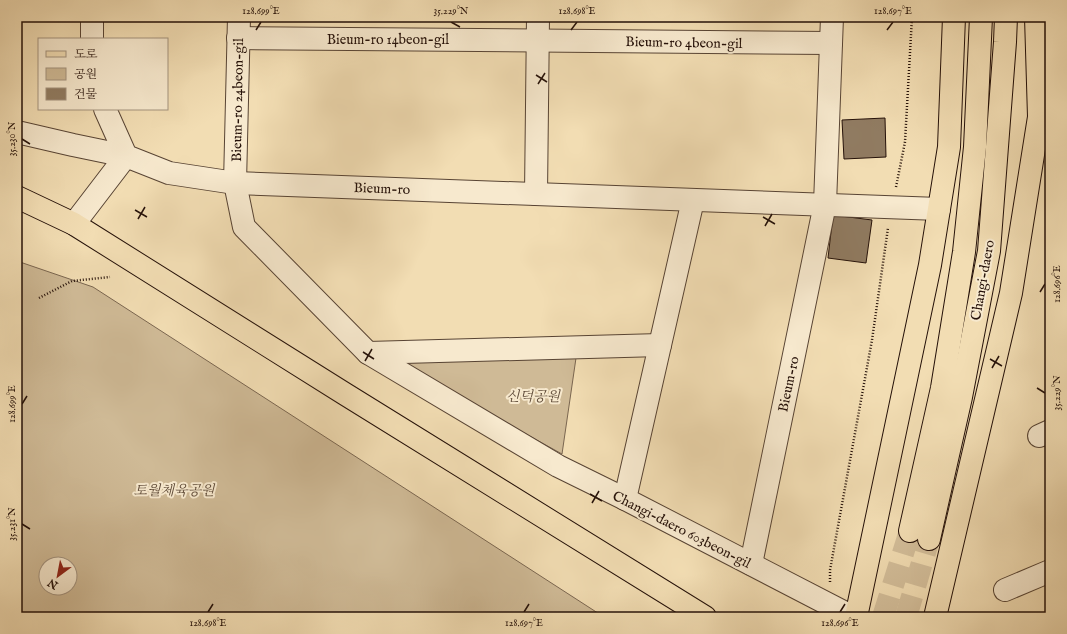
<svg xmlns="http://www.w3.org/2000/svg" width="1067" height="634" font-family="'IM FELL English','Noto Serif KR',serif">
  <rect width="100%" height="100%" fill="#f2ddb3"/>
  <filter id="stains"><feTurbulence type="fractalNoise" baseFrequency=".005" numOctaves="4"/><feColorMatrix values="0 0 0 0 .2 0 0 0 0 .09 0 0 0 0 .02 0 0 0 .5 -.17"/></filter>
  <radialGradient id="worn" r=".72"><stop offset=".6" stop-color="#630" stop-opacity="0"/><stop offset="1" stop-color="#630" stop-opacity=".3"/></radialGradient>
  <!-- green -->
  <g fill="#cfba96" stroke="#7a6650" fill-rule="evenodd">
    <path d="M17,261L93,287L604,617H17ZM46,564H70V588H46Z"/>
    <polygon points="576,358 562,454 394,361"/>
  </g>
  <!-- building -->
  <g fill="#907b61" stroke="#251109">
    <polygon points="885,118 886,157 844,159 842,120"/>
    <polygon points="833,215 872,220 866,263 828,258"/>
  </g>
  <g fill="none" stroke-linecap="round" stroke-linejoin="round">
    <!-- major-tunnel -->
    <g stroke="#d3be9a" stroke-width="22" stroke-dasharray="22 11" stroke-linecap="butt">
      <polyline points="883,617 910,531"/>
      <polyline points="906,617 929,539"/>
    </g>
    <!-- minor casing -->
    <g stroke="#584434" stroke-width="24">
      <g id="minor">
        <polyline points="239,17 235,183 244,227 368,353 558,466 625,499 853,617"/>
        <polyline points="238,38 831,43"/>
        <polyline points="92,39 92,17"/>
        <polyline points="105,109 126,156 169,173 235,183 939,209"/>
        <polyline points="17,132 73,145 126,156 74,224"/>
        <polyline points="536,194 538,17"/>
        <polyline points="368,353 660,345"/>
        <polyline points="1039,436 1050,431"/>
        <polyline points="625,499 693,200"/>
        <polyline points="751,564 825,204 832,17"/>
        <polyline points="1005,590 1050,571"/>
      </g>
    </g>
    <!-- major casing -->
    <g stroke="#251109" stroke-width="24">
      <g id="major">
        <polyline points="17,197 74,224 345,394 705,617"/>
        <polyline points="910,531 942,388 964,252 975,147 981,17"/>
        <polyline points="929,539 961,397 989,251 1005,42 1006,17"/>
        <polyline points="856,617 930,265 949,147 954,17"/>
        <polyline points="935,617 1011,293 1039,117 1036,17"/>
      </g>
    </g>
    <!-- path -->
    <g stroke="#251109" stroke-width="2.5" stroke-dasharray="1 2" stroke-linecap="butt">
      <polyline points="896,187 905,142 912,17"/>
      <polyline points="39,298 72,281 110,277"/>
      <polyline points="830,582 830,570 872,340 888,228"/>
    </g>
    <!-- minor -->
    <use href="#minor" stroke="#f7e9ce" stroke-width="22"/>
    <!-- major -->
    <use href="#major" stroke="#f2ddb3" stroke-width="22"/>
  </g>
  <!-- ticks -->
  <path fill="none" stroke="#251109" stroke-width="1.5" d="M451,22L460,27M256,30L261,22M571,30L577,22M887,30L893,22M536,75L547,82M538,84L545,73M22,139L30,144M135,210L147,217M763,217L775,224M138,219L145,207M765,226L772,214M1040,292L1045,284M363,352L374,359M990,359L1002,366M365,361L372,349M992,368L999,356M1037,388L1045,393M22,404L27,396M590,494L602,501M592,503L599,491M22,524L30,529M208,612L213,604M524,612L529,604M840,612L845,604"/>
  <g text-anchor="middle" stroke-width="4" stroke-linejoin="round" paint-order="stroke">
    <!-- street labels -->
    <g font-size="14" fill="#251109" stroke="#f7e9ce">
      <text x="388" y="44">Bieum-ro 14beon-gil</text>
      <text transform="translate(684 42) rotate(1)" y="5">Bieum-ro 4beon-gil</text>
      <text transform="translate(237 100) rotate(-89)" y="5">Bieum-ro 24beon-gil</text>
      <text transform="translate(382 188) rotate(2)" y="5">Bieum-ro</text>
      <text transform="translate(982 280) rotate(-80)" y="5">Changi-daero</text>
      <text transform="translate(788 384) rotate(-78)" y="5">Bieum-ro</text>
      <text transform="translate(682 529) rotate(27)" y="5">Changi-daero 603beon-gil</text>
    </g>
    <!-- park labels -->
    <g font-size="14" font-style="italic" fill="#604c3a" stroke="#f7e9ce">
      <text x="533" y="401">신덕공원</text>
      <text x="174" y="495">토월체육공원</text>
    </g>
  </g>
  <!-- margin -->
  <rect width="1067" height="634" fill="none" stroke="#f2ddb3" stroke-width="44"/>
  <!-- legend -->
  <rect x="38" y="38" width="130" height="72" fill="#f7e9ce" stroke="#a3937f"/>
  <rect x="46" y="51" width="20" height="6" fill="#f2ddb3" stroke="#a3937f"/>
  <text x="74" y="58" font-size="12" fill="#251109">도로</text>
  <rect x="46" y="68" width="20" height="12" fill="#cfba96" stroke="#a3937f"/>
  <text x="74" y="78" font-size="12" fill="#251109">공원</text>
  <rect x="46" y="88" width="20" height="12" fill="#907b61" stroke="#a3937f"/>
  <text x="74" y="98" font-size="12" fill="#251109">건물</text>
  <!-- north arrow -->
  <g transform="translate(58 576) rotate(212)"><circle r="19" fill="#f7e9ce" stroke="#a3937f"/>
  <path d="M0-3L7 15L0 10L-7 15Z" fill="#8f2418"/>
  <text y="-6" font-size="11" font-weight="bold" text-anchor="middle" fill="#251109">N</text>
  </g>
  <rect x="22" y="22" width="1023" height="590" fill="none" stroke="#251109" stroke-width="1.5"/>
  <g font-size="10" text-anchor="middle" fill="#251109">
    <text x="261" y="14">128.699°E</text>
    <text x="451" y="14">35.229°N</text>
    <text x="577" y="14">128.698°E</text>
    <text x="893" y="14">128.697°E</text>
    <text transform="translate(11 139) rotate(-90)" y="4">35.230°N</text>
    <text transform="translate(1056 284) rotate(-90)" y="4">128.696°E</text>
    <text transform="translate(1056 393) rotate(-90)" y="4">35.229°N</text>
    <text transform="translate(11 404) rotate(-90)" y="4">128.699°E</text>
    <text transform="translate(11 524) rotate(-90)" y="4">35.231°N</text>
    <text x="208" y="626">128.698°E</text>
    <text x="524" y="626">128.697°E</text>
    <text x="840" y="626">128.696°E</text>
  </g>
  <rect width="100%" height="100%" filter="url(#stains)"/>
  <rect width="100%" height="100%" fill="url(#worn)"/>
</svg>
